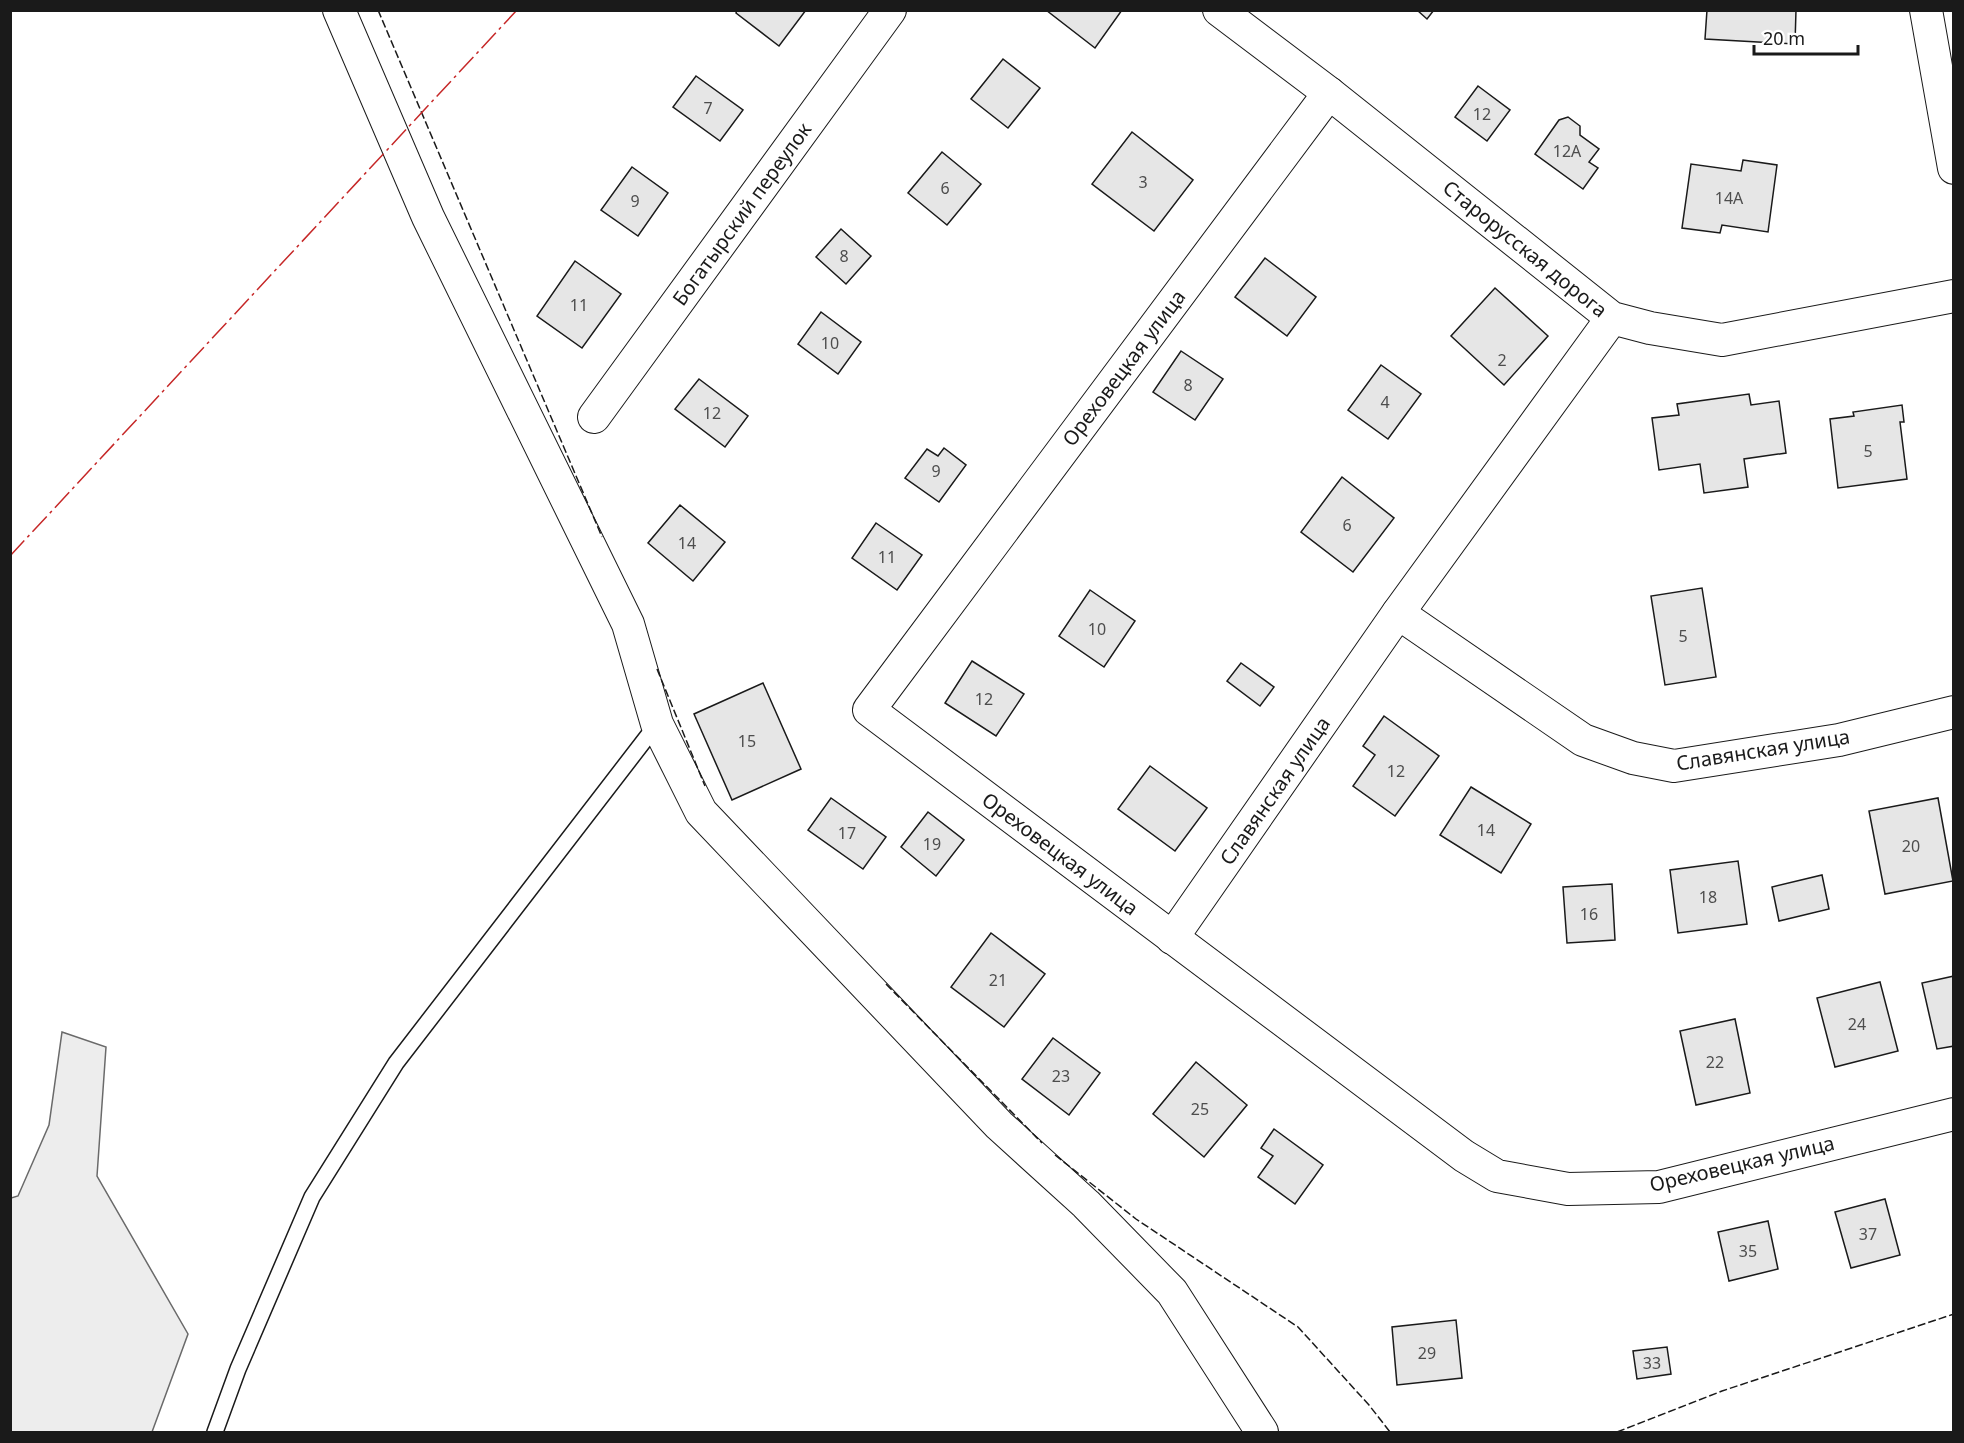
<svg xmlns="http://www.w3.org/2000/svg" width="1964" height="1443" font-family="'Noto Sans',sans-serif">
  <rect width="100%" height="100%" fill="#fff"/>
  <!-- built -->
  <polygon fill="#ededed" stroke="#6a6a6a" stroke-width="1.5" points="62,1032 106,1047 97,1176 188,1334 152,1432 11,1432 11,1198 18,1196 49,1125"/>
  <!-- building -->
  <g fill="#e6e6e6" stroke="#1a1a1a" stroke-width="1.5">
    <polygon points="737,10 806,10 779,46 736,13"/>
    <polygon points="1046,10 1122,10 1095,48"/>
    <polygon points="1417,10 1434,10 1427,19"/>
    <polygon points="1707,10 1796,10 1795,44 1705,39"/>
    <polygon points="1003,59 1040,88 1008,128 971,99"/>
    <polygon points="696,76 743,110 720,141 673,107"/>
    <polygon points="1478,86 1510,110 1487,141 1455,117"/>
    <polygon points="1568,117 1580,126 1580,135 1599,149 1589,162 1598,168 1583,189 1535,154 1559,120"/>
    <polygon points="1132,132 1193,180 1154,231 1092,184"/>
    <polygon points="942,152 981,184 947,225 908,193"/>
    <polygon points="1743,160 1777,165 1768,232 1722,225 1720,233 1682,228 1691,164 1741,171"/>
    <polygon points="632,167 668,193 638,236 601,210"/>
    <polygon points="841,229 871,256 846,284 816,257"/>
    <polygon points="1265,258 1316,297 1287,336 1235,297"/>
    <polygon points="575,261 621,294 582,348 537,316"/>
    <polygon points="1495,288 1548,336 1504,385 1451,336"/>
    <polygon points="821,312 861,342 838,374 798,344"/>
    <polygon points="1181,351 1223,379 1195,420 1153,392"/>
    <polygon points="1381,365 1421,394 1388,439 1348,410"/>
    <polygon points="699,379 748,416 725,447 675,409"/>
    <polygon points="1749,394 1751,405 1779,401 1786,453 1744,459 1748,487 1704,493 1700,464 1659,470 1652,418 1679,415 1677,404"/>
    <polygon points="1902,405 1904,422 1900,422 1907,479 1838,488 1830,419 1854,416 1853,412"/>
    <polygon points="944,448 966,465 939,502 905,478 927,449 938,456"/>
    <polygon points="1342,477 1394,518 1353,572 1301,532"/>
    <polygon points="680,505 725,542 693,581 648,543"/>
    <polygon points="876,523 922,555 897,590 852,558"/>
    <polygon points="1702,588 1716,677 1665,685 1651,596"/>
    <polygon points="1090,590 1135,621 1104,667 1059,636"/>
    <polygon points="972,661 1024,694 996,736 945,703"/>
    <polygon points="1241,663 1274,687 1260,706 1227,681"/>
    <polygon points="763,683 801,769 732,800 694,714"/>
    <polygon points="1384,716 1439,756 1395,816 1353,786 1375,755 1363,746"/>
    <polygon points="1150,766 1207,808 1175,851 1118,809"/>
    <polygon points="1471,787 1531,824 1501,873 1440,835"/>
    <polygon points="831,798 886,837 863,869 808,830"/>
    <polygon points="1938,798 1953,881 1885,894 1869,811"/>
    <polygon points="928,812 964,840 936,876 901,847"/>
    <polygon points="1738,861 1747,924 1678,933 1670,870"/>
    <polygon points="1822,875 1829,909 1779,921 1772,887"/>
    <polygon points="1612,884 1615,940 1567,943 1563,887"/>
    <polygon points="991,933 1045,974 1004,1027 951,987"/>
    <polygon points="1954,976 1954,1046 1937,1049 1922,983"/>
    <polygon points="1880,982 1898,1051 1835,1067 1817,998"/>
    <polygon points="1735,1019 1750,1093 1696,1105 1680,1031"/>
    <polygon points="1053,1038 1100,1073 1069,1115 1022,1079"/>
    <polygon points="1196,1062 1247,1105 1204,1157 1153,1114"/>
    <polygon points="1274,1129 1323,1165 1295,1204 1258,1177 1273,1156 1261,1148"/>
    <polygon points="1885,1199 1900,1255 1851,1268 1835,1212"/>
    <polygon points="1768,1221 1778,1269 1729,1281 1718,1232"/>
    <polygon points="1456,1320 1462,1378 1397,1385 1392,1327"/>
    <polygon points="1667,1347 1671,1374 1637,1379 1633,1351"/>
  </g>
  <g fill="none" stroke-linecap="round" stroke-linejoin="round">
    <!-- lane casing -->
    <g stroke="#1a1a1a" stroke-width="18">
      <polyline id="lane" points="215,1432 238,1369 312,1197 396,1063 657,724"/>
    </g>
    <!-- street casing -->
    <g stroke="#1a1a1a" stroke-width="34">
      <g id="street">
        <polyline points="339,10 428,217 628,624 657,724 701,812 999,1125 1086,1204 1172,1292 1262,1432"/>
        <polyline points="1219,10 1329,93 1612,318 1650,328 1722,340 1954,296"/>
        <polyline points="1926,10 1954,168"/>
        <polyline points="1329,93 869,710 1464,1156 1497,1176 1568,1189 1659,1187 1954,1114"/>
        <polyline points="594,417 890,10"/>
        <polyline points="1398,613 1583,740 1633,758 1674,766 1839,740 1954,712"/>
        <polyline points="1172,938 1398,613 1612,318"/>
      </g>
    </g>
    <!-- lane -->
    <use href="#lane" stroke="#fff" stroke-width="15"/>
    <!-- street -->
    <use href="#street" stroke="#fff" stroke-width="32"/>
    <!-- fence -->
    <g stroke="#1a1a1a" stroke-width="1.5" stroke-dasharray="8 3" stroke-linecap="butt">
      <polyline points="378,10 602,537"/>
      <polyline points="657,669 705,786"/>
      <polyline points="886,984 1042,1143"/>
      <polyline points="1055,1155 1136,1219 1298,1327 1369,1405 1390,1432"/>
      <polyline points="1617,1432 1722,1391 1954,1314"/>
    </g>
    <!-- power -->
    <polyline stroke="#c62828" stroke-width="1.5" stroke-dasharray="21 4.5 3 4.5" stroke-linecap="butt" points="10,556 517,10"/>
  </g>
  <g text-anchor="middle" stroke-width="4.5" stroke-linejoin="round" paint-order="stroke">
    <!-- number labels -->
    <g font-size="16" fill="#4d4d4d">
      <text x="708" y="114">7</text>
      <text x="1482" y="120">12</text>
      <text x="1567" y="157">12А</text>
      <text x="1143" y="188">3</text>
      <text x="945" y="194">6</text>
      <text x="1729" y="204">14А</text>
      <text x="635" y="207">9</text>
      <text x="844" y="262">8</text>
      <text x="579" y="311">11</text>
      <text x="830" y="349">10</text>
      <text x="1502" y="366">2</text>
      <text x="1188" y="391">8</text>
      <text x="1385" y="408">4</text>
      <text x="712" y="419">12</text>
      <text x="1868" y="457">5</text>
      <text x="936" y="477">9</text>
      <text x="1347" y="531">6</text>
      <text x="687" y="549">14</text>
      <text x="887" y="563">11</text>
      <text x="1097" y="635">10</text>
      <text x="1683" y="642">5</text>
      <text x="984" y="705">12</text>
      <text x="747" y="747">15</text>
      <text x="1396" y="777">12</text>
      <text x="1486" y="836">14</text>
      <text x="847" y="839">17</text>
      <text x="932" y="850">19</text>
      <text x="1911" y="852">20</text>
      <text x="1708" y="903">18</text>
      <text x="1589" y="920">16</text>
      <text x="998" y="986">21</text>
      <text x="1857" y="1030">24</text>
      <text x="1715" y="1068">22</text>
      <text x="1061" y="1082">23</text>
      <text x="1200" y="1115">25</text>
      <text x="1868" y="1240">37</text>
      <text x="1748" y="1257">35</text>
      <text x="1427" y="1359">29</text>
      <text x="1652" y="1369">33</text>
    </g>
    <!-- street labels -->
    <g font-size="20" fill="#1a1a1a" stroke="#fff">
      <text transform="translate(742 214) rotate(-54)" y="7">Богатырский переулок</text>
      <text transform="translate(1525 249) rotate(39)" y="7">Старорусская дорога</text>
      <text transform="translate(1124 368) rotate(-53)" y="7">Ореховецкая улица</text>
      <text transform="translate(1763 750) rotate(-9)" y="7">Славянская улица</text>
      <text transform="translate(1275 791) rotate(-55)" y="7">Славянская улица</text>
      <text transform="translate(1060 854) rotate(37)" y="7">Ореховецкая улица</text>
      <text transform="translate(1742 1164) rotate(-13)" y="7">Ореховецкая улица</text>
    </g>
  </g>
  <!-- border -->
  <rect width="1964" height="1443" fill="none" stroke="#1a1a1a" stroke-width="24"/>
  <!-- scale -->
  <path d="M1754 45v9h104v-9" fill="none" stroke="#1a1a1a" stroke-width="3"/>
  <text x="1763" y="45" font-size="18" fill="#1a1a1a" stroke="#ffffff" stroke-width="4.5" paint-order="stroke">20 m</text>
</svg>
